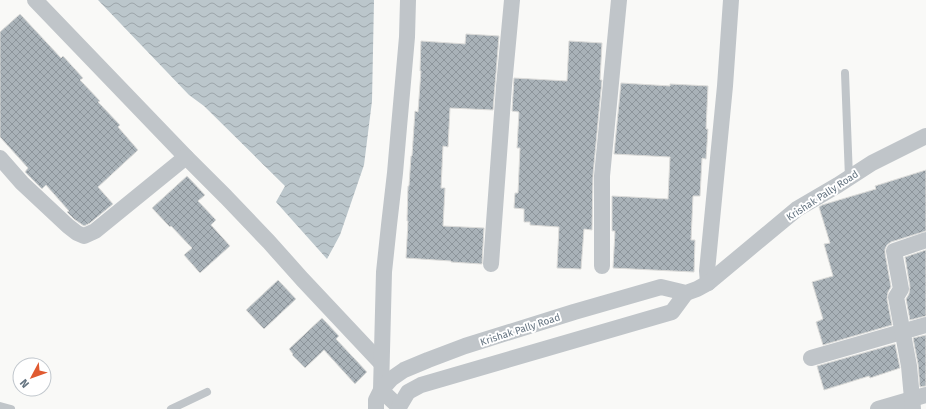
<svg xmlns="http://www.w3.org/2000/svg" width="926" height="409" font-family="'Fira Sans',sans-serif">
  <defs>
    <pattern id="water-waves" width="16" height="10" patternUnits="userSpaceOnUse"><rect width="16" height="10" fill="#bbc6cb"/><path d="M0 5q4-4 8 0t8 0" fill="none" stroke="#9ca5aa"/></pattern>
    <pattern id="building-cross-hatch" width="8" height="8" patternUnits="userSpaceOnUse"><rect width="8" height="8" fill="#a9b2b8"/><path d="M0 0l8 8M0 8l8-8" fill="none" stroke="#8d959b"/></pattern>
  </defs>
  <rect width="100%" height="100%" fill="#f9f9f7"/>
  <!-- water -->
  <polygon fill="url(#water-waves)" points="98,0 374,0 372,101 364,165 340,235 327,259 276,202 285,186 204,106 189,95"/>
  <!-- building -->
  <g fill="url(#building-cross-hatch)" stroke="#dbdbd9">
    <polygon points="20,14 61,58 63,56 83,78 80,80 100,101 98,102 120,125 118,127 138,150 98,187 113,204 90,223 84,226 74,219 67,212 69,211 46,185 42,189 25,172 28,168 0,137 0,32"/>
    <polygon points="466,34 499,36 493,110 450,108 448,147 443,146 441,188 445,188 443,226 484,228 482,264 451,262 451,261 406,258 408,221 407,221 408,186 409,186 411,156 412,156 415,111 418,112 421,71 420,71 421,41 465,44"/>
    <polygon points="569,41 602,43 600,80 602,80 593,175 592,230 584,229 581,269 557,268 559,227 530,225 530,222 524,222 524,209 514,208 515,193 518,193 520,148 517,148 519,112 512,111 514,78 567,81"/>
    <polygon points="621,83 670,86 670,84 708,86 706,129 708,129 706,159 702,158 700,196 693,196 691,240 695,240 694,272 613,268 615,231 612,231 612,196 668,199 670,157 614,154"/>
    <polygon points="926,170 926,231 891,242 887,245 885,249 885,253 891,287 888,292 887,299 892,325 823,345 816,322 823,319 812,282 833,276 824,244 830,243 819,207 822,205 876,189 875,186"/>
    <polygon points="187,176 205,195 198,201 216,220 211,225 230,246 200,273 184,255 192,248 171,226 170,227 152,208"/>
    <polygon points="926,250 926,316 910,320 906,299 909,294 910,287 905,257"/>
    <polygon points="278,280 296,299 264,329 246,310"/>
    <polygon points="322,318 339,336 336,339 367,372 355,384 324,350 305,368 292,355 293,354 289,349"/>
    <polygon points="926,335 926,386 920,387 918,364 913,338"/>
    <polygon points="895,344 900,368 870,378 869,376 824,390 817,366"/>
  </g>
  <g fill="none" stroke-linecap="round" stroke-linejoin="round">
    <!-- service -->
    <g stroke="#c0c5c9" stroke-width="8">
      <polyline points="845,73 849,178"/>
      <polyline points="0,406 11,409"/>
      <polyline points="171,409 207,392"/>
    </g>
    <!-- minor -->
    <g stroke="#c0c5c9" stroke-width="16">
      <polyline points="35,0 186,157 226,197 269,242 302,279 381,363"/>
      <polyline points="0,158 22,183 68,226 77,233 84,236 95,231 186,157"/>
      <polyline points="491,264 504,86 512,0"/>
      <polyline points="602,266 602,176 619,0"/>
      <polyline points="708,283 707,271 725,86 731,0"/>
      <polyline points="811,358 926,325"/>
      <polyline points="399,407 381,390 384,272 389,225 395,173 399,127 407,37 408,0"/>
      <polyline points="376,409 376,400 381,390 391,379 404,370 428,360 465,346 574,312 661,287 686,293 697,289 708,283 797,209 838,185 872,163 926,136"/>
      <polyline points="399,409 399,407 408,392 421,385 672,312 686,293"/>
      <polyline points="878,409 926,395"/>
      <polyline points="913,409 909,366 896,297 901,289 894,251 926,240"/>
    </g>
  </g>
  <g text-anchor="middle" stroke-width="4" stroke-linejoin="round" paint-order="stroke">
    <!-- street labels -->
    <g font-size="10" fill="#657481" stroke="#fff">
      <text transform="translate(822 195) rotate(-33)" y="4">Krishak Pally Road</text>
      <text transform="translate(520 329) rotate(-18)" y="4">Krishak Pally Road</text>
    </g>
  </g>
  <!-- north arrow -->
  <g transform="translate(32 377) rotate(229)"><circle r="19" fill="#ffffff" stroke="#c1c7cd"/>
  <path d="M0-3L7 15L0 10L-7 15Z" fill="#e05a30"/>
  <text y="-6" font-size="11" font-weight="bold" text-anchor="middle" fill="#657481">N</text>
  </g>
</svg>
